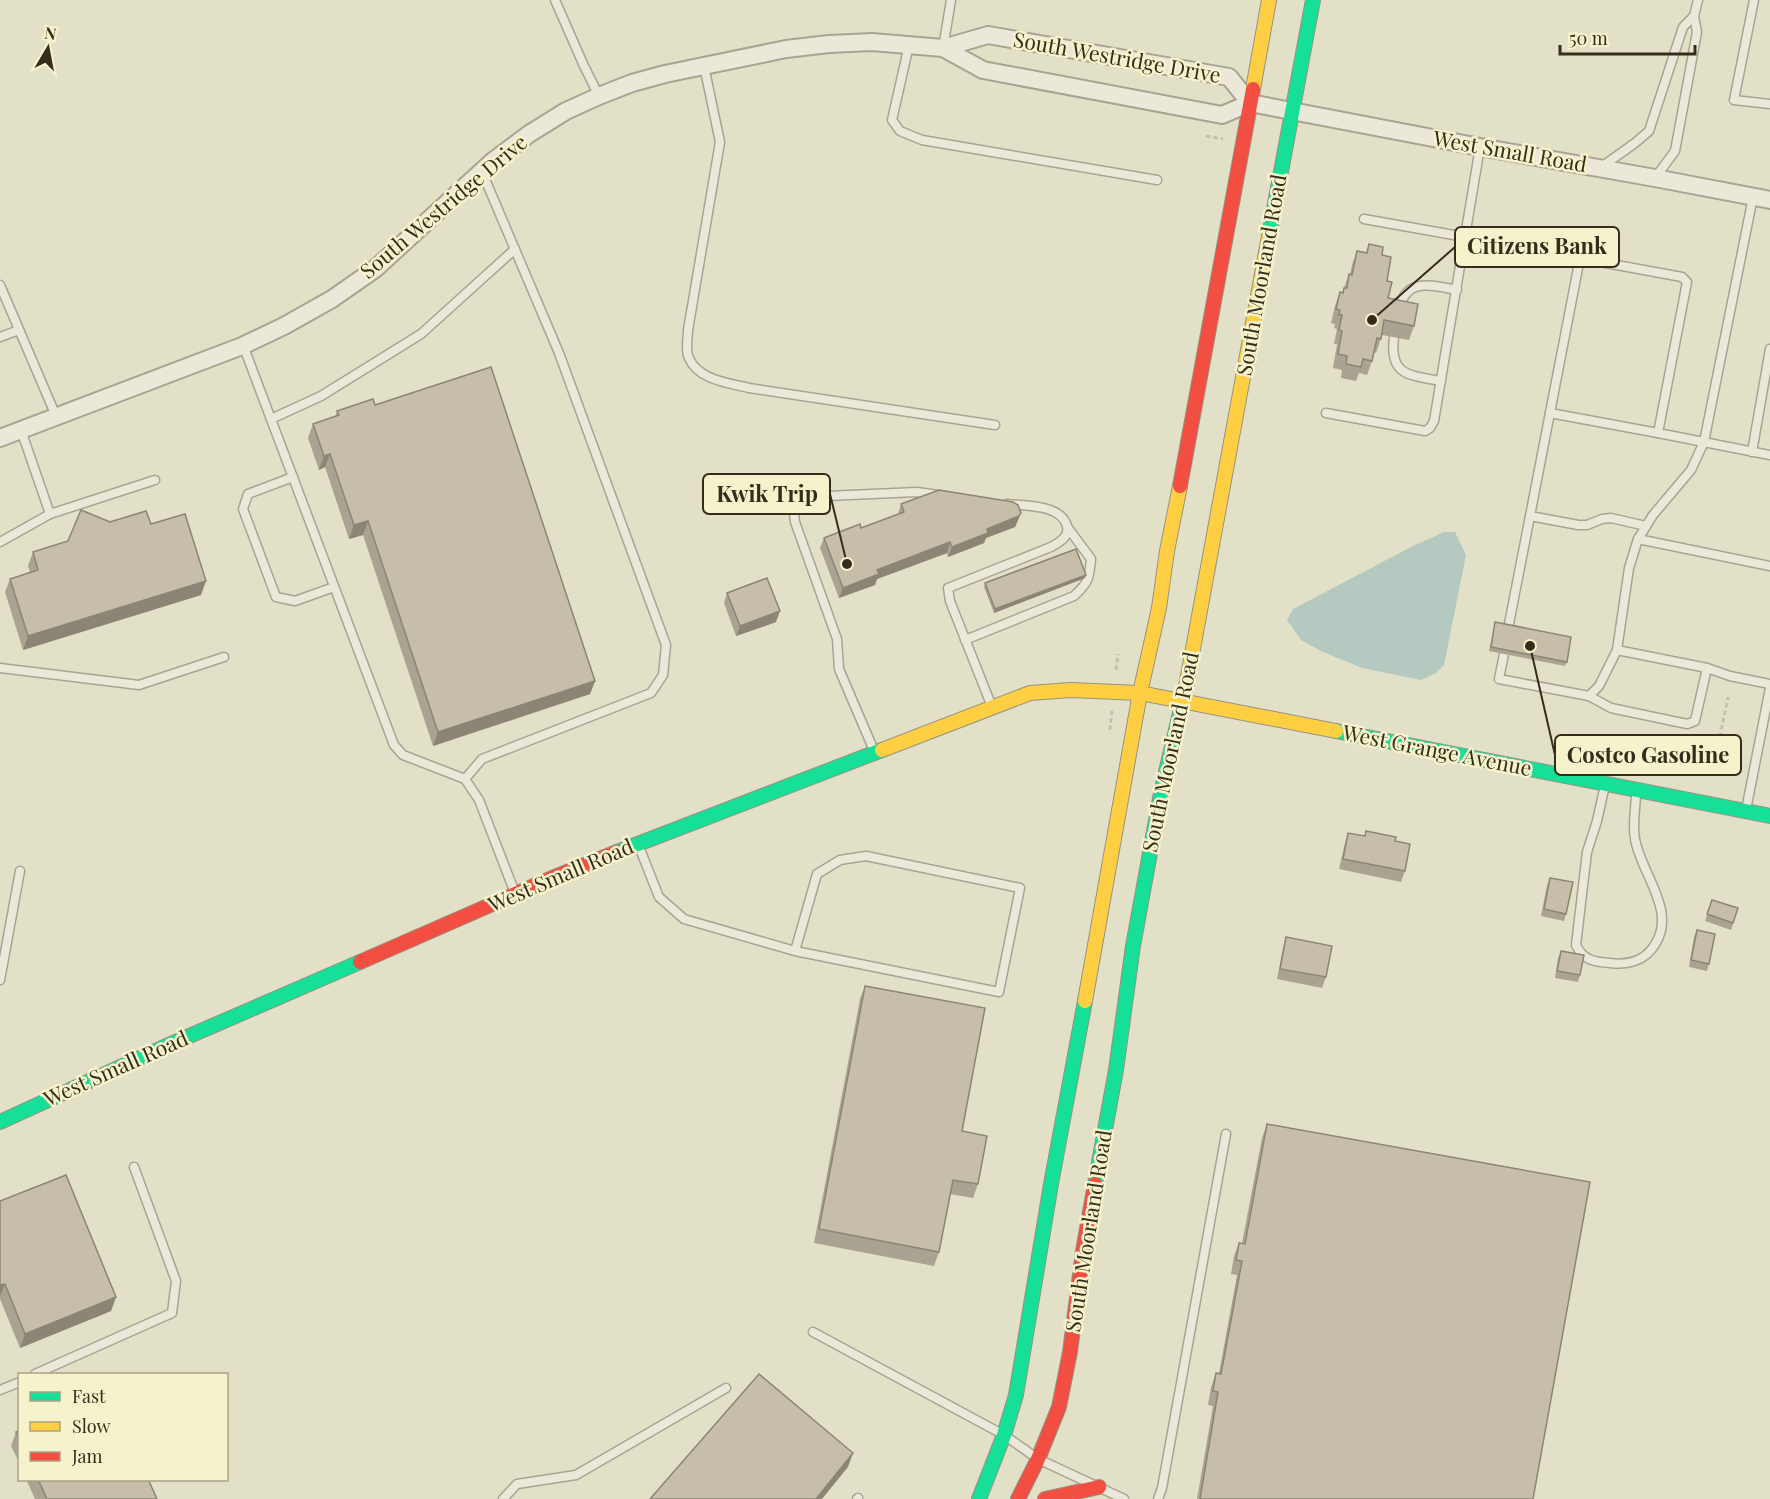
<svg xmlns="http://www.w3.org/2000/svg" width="1770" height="1499" font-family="'Playfair Display',serif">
  <rect width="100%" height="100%" fill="#e3e0c8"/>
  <!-- water -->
  <polygon fill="#b4cac0" points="1444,532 1455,532 1466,555 1444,665 1436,673 1421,680 1362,668 1323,652 1301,640 1287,620 1293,609 1411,547"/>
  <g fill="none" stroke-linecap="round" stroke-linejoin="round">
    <!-- lane casing -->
    <g stroke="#a8a492" stroke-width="11">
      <g id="lane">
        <polyline points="555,0 584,66 599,96"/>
        <polyline points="1754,0 1734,100 1770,104"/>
        <polyline points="909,45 892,120 900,131 922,140 1157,180"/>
        <polyline points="943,48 951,0"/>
        <path d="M704,66L720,142L688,330C688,338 685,351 689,358C698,380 729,383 749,388L995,425"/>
        <polyline points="1600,168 1635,143 1649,131 1683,27 1694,16"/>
        <polyline points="1655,178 1675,151 1697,32 1694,16 1698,0"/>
        <polyline points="1753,197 1704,442 1691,470 1653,515 1638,539 1629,568 1617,650 1707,668 1730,676 1770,684"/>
        <polyline points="1364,219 1465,237"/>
        <polyline points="0,285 56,416"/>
        <path d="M1399,311C1405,277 1430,285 1457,290"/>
        <polyline points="0,337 19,330"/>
        <path d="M1394,337C1389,376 1409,375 1441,381"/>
        <polyline points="243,345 394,745 403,755 465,779 479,800 515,893"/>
        <polyline points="1326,413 1425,431 1430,428 1434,421 1480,147"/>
        <polyline points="1550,413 1658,433"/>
        <polyline points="271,419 321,396 421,334 515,249"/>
        <polyline points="1752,452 1770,349"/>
        <polyline points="293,477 248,494 243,509 276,597 295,601 334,587"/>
        <polyline points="50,514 155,480"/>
        <polyline points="1646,526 1611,518 1602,519 1587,525 1578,525 1530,516 1579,263 1584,259 1682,277 1687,282 1658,433 1770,455"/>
        <polyline points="1638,539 1770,566"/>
        <polyline points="0,542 50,514 21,430"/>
        <polyline points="1508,629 1530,516"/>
        <path d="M965,640L1074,596C1089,582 1089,579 1091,559L1068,528"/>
        <polyline points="1504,654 1499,679 1589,696 1611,708 1687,724 1695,721 1707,668"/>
        <polyline points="0,668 139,685 224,657"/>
        <polyline points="1589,696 1599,686 1617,650"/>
        <path d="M992,707L950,601L948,588L1051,547C1058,543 1070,537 1067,526C1061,504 1025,506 1007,504"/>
        <polyline points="875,753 839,669 837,639 795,522 794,512 802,504 827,496 917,492 938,495"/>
        <polyline points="465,779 482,759 651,693 663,675 666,645 559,353 482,172"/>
        <path d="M1605,785L1597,821L1587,852L1576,945C1583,960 1594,962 1610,963C1625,965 1641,962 1651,950C1681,914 1641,875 1635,839C1632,824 1636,807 1636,793"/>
        <polyline points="1746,810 1770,688"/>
        <polyline points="638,844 659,897 684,919 795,951 817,874 840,860 866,856 1020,888 999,992 795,951"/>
        <polyline points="0,980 20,871"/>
        <polyline points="813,1332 1004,1435 1038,1459 1124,1499"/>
        <polyline points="35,1374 172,1313 176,1281 134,1167"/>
        <polyline points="0,1390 20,1382"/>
        <polyline points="503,1499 517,1484 576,1475 726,1388"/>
        <polyline points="857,1499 858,1498"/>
        <polyline points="1158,1499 1162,1488 1226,1134"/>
      </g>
    </g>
    <!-- street casing -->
    <g stroke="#a8a492" stroke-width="20">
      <g id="street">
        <polyline points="943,48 983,70 1222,115 1250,103"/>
        <polyline points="1250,103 1480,147 1655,178 1770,200"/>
        <polyline points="0,438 242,346 284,326 332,299 375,269 493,161 529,134 566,111 599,96 632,83 665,74 786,49 829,44 872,42 943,48 988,35 1229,77 1250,103"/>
      </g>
    </g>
    <!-- fast casing -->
    <g stroke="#979282" stroke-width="16">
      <g id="fast">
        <polyline points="1269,236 1313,0"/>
        <polyline points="1336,731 1770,816"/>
        <polyline points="617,852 882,750"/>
        <polyline points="0,1122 164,1047 360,962"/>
        <polyline points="1095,1184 1116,1070 1133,946 1161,793 1185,692"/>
        <polyline points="979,1499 1004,1435 1016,1395 1051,1184 1085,1001"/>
      </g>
    </g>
    <!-- slow casing -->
    <g stroke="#979282" stroke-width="16">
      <g id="slow">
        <polyline points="1253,89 1269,0"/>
        <polyline points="1185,692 1269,236"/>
        <polyline points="882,750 1030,693 1071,690 1140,693 1336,731"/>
        <polyline points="1085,1001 1140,693 1159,608 1167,551 1180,486"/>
      </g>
    </g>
    <!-- jam casing -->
    <g stroke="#979282" stroke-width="16">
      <g id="jam">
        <polyline points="1180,486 1253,89"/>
        <polyline points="360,962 552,878 617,852"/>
        <polyline points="1018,1499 1038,1459 1059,1407 1070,1352 1083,1251 1095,1184"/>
        <polyline points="1045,1499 1099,1487"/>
      </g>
    </g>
    <!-- path -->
    <g stroke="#c3c0b1" stroke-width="3" stroke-dasharray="4.5 3" stroke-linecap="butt">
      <polyline points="1206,136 1223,139"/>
      <polyline points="1116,670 1118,654"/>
      <polyline points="1110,730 1112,709"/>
      <path d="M1689,769C1700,769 1707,768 1715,761L1728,697"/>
    </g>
    <!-- lane -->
    <use href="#lane" stroke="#ebe8da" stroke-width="8"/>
    <!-- street -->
    <use href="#street" stroke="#ebe8da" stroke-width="16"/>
    <!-- fast -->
    <use href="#fast" stroke="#16e098" stroke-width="14"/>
    <!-- slow -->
    <use href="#slow" stroke="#ffcf43" stroke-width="14"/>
    <!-- jam -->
    <use href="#jam" stroke="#f24e42" stroke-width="14"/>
  </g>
  <!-- wall -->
  <g fill="#aba391">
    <polygon points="1369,244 1382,255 1387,281 1388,298 1414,326 1409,340 1382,335 1376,353 1374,352 1372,361 1367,375 1359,373 1356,381 1341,378 1342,370 1333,368 1337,344 1334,344 1337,329 1334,328 1335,324 1331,323 1335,306 1340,292 1342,293 1349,274 1350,275 1352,265 1357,251 1366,253"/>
    <polygon points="375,405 595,681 590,694 433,746 363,535 349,539 325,467 319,470 308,438 313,424 335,417 337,411"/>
    <polygon points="901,504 1021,513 1015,527 986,538 984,543 948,557 947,553 877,579 875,585 839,598 820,548 824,538 861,528 898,514"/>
    <polygon points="110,522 151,524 201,595 23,650 5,592 10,579 30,572 28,566 33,552 68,541"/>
    <polygon points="1085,578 994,613 984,587 985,583"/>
    <polygon points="727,593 776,622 736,636 724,603"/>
    <polygon points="1495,622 1567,662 1565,666 1489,651"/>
    <polygon points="1366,831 1395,841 1405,871 1401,882 1339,869 1345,843 1348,833 1365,836"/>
    <polygon points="1550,878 1566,914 1564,921 1541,916 1547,885"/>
    <polygon points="1712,900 1738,908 1731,930 1705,921"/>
    <polygon points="1697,930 1709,964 1707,971 1689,967 1694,937"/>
    <polygon points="1286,937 1326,977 1322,988 1277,979 1283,948"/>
    <polygon points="1561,951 1580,975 1578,982 1555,978 1558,958"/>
    <polygon points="865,986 962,1131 978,1184 973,1198 950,1194 939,1252 934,1266 814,1243 860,999"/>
    <polygon points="1267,1124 1533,1499 1197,1499 1213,1406 1208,1405 1211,1387 1216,1373 1219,1373 1237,1275 1231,1274 1234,1256 1239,1243 1242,1243 1262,1138"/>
    <polygon points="0,1201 116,1297 111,1311 20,1348 0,1299"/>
    <polygon points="20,1430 20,1464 11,1446 16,1432"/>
    <polygon points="26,1479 148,1479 157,1499 35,1499"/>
  </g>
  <!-- shaded-wall -->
  <g fill="#8b8576">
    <polygon points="330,454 325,467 319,470 324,456"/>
    <polygon points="1021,513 1015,527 986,538 984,543 948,557 952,547 987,529"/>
    <polygon points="368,521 363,535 349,539 354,525"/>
    <polygon points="950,542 947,553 877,579 875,585 839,598 843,588 877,570"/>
    <polygon points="1086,575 1085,578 994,613 995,609"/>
    <polygon points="206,581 201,595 23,650 28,636"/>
    <polygon points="780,611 776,622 736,636 740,626"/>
    <polygon points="595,681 590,694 433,746 438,732"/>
    <polygon points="5,1284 0,1296 0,1285"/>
    <polygon points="116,1297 111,1311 20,1348 25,1334"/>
    <polygon points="853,1453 848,1467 822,1499 816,1499"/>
  </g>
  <!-- building -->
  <g fill="#c7bea9" stroke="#8b8576" stroke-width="1.5">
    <polygon points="1369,244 1383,247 1382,255 1391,257 1387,281 1392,282 1388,298 1418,304 1414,326 1384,320 1381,339 1377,338 1372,361 1363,359 1361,367 1346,364 1347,356 1338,354 1342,331 1339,330 1342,315 1339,315 1340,310 1336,309 1340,292 1343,293 1344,288 1347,288 1349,274 1352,275 1357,251 1367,253"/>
    <polygon points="491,367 595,681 438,732 368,521 354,525 330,454 324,456 313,424 339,415 337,411 373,399 375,405"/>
    <polygon points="939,490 1013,502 1018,505 1021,513 1019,516 987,529 988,533 952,547 950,542 877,570 879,574 843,588 824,538 860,524 861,528 904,512 901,504"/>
    <polygon points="81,510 110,522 146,511 151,524 185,514 206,581 28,636 10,579 38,570 33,552 68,541"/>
    <polygon points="1076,549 1086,575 995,609 985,583"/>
    <polygon points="767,578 780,611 740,626 727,593"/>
    <polygon points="1495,622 1571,637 1567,662 1491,647"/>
    <polygon points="1366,831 1396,837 1395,841 1410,844 1405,871 1343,859 1348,833 1365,836"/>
    <polygon points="1550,878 1573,882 1566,914 1544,909"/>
    <polygon points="1712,900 1738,908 1733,923 1707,914"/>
    <polygon points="1697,930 1715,934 1709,964 1691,960"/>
    <polygon points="1286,937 1332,946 1326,977 1280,969"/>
    <polygon points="1561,951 1584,955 1580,975 1557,971"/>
    <polygon points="865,986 985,1008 962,1131 987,1136 978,1184 953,1180 939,1252 819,1229"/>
    <polygon points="1267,1124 1590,1182 1533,1499 1200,1499 1218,1392 1213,1391 1216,1373 1221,1374 1242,1261 1236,1260 1239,1243 1245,1244"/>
    <polygon points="66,1175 116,1297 25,1334 5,1284 0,1285 0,1201"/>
    <polygon points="759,1374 853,1453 816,1499 650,1499"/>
    <polygon points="20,1430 20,1440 16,1432"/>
    <polygon points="38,1479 148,1479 157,1499 47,1499"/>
  </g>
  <g text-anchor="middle" stroke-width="5" stroke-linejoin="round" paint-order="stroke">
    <!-- street labels -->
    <g font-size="21" fill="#352c1b" stroke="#f6f2cc">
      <text transform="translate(1117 58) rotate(10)" y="7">South Westridge Drive</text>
      <text transform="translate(1510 152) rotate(10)" y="7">West Small Road</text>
      <text transform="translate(444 207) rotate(-40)" y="7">South Westridge Drive</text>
      <text transform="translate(1262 275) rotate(-80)" y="7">South Moorland Road</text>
      <text transform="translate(1437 751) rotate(11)" y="7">West Grange Avenue</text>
      <text transform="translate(1171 752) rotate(-78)" y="7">South Moorland Road</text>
      <text transform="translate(561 876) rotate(-23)" y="7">West Small Road</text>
      <text transform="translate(116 1069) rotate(-24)" y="7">West Small Road</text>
      <text transform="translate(1089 1231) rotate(-81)" y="7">South Moorland Road</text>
    </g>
  </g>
  <!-- callouts -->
  <path fill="none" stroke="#352c1b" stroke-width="2" d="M1372 320L1455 247M847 564L830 494M1530 646L1555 755"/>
  <g fill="#352c1b" stroke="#f6f2cc" stroke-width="2">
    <circle cx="1372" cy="320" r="6"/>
    <circle cx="847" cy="564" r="6"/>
    <circle cx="1530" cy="646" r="6"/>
  </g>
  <g fill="#f6f2cc" stroke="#352c1b" stroke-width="2">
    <rect x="1455" y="227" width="164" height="40" rx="6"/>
    <rect x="703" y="474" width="127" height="40" rx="6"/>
    <rect x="1555" y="735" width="186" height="40" rx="6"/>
  </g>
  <g font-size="22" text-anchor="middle" font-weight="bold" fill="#352c1b">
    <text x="1537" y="254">Citizens Bank</text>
    <text x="767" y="502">Kwik Trip</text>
    <text x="1648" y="763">Costco Gasoline</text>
  </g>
  <!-- legend -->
  <rect x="18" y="1373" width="210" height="108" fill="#f6f2cc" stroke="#a9a385" stroke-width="1.5"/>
  <rect x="30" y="1392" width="30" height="9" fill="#16e098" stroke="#a9a385" stroke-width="1.5"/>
  <text x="72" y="1403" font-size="18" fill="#352c1b">Fast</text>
  <rect x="30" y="1422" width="30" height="9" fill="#ffcf43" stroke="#a9a385" stroke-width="1.5"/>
  <text x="72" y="1433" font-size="18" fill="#352c1b">Slow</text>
  <rect x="30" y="1452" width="30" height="9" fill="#f24e42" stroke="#a9a385" stroke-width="1.5"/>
  <text x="72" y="1463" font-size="18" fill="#352c1b">Jam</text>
  <!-- north arrow -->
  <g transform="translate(48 48) rotate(10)" stroke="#f6f2cc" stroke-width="4.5" paint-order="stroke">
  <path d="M0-4.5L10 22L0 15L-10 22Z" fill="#352c1b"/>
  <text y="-9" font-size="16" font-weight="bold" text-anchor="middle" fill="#352c1b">N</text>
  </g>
  <!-- scale -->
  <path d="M1560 45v9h135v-9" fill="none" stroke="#352c1b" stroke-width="3"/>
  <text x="1569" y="45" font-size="18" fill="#352c1b" stroke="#f6f2cc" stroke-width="4.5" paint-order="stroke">50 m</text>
</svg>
